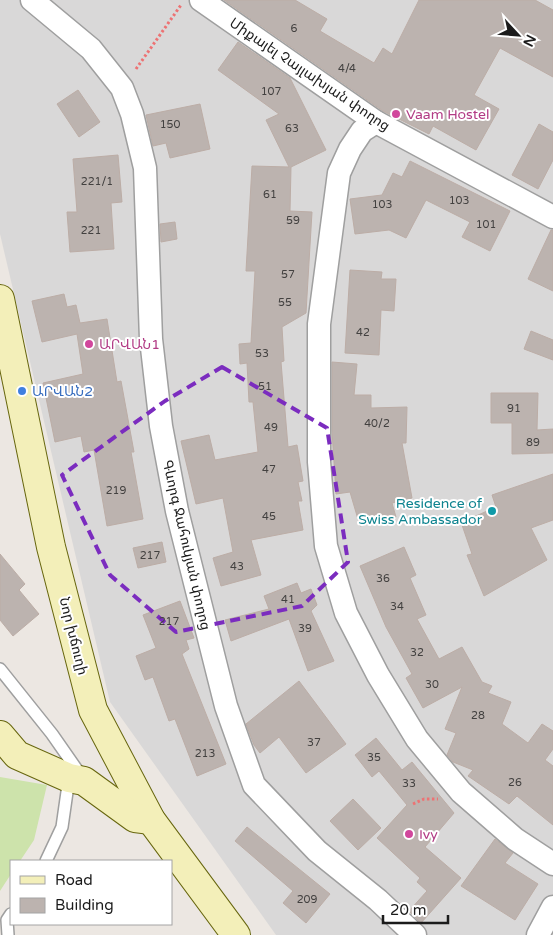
<svg xmlns="http://www.w3.org/2000/svg" width="553" height="935" font-family="'Varela Round','Noto Sans Armenian',sans-serif">
  <rect width="100%" height="100%" fill="#ece7e2"/>
  <!-- residential -->
  <polygon fill="#d9d8d8" points="0,0 553,0 553,935 276,935 110,702 0,234"/>
  <!-- grass -->
  <polygon fill="#cde3ab" points="0,777 47,785 34,840 20,861 11,861 11,874 0,891"/>
  <!-- building -->
  <g fill="#bcb3af" stroke="#bcada6">
    <polygon points="224,0 295,0 327,19 320,31 374,63 383,48 392,54 419,0 535,0 553,10 553,77 500,48 474,95 499,109 476,150 433,126 429,134 383,111"/>
    <polygon points="238,42 290,78 326,150 291,167 290,211 312,212 306,313 282,327 284,361 281,362 288,447 297,445 303,481 298,482 302,501 298,501 303,530 251,540 261,575 221,586 213,558 233,552 223,498 196,504 181,441 209,435 215,460 258,452 253,402 249,402 247,363 240,364 239,344 251,343 255,271 246,271 252,166 289,167 266,120 279,114 218,70"/>
    <polygon points="78,90 100,122 79,137 57,104"/>
    <polygon points="200,104 210,149 170,158 166,143 153,146 146,115"/>
    <polygon points="539,124 553,132 553,160 538,189 512,175"/>
    <polygon points="118,155 122,202 111,203 114,249 70,252 67,212 77,212 73,159"/>
    <polygon points="410,161 510,211 490,251 462,237 470,222 426,200 406,238 389,230 355,234 350,199 382,195 393,173 402,177"/>
    <polygon points="175,222 177,239 161,242 160,224"/>
    <polygon points="551,230 553,230 553,291 528,279"/>
    <polygon points="350,270 382,272 381,279 396,279 394,311 381,310 379,355 345,353"/>
    <polygon points="64,294 67,307 76,305 80,323 107,319 117,382 121,381 134,452 131,452 143,519 107,526 94,450 84,452 81,436 55,442 43,383 83,374 77,334 42,342 32,301"/>
    <polygon points="531,331 553,340 553,360 524,349"/>
    <polygon points="332,362 357,364 354,395 371,395 371,408 407,407 406,443 402,443 412,498 392,503 396,517 360,526 350,492 336,494 332,431"/>
    <polygon points="491,393 538,393 537,430 553,429 553,453 512,454 512,423 491,423"/>
    <polygon points="553,474 553,520 531,528 547,560 484,596 467,555 472,554 462,525 468,523 467,520 496,507 492,495"/>
    <polygon points="162,542 166,562 138,568 133,548"/>
    <polygon points="404,547 416,575 410,578 426,615 417,619 439,659 462,647 482,682 492,686 488,693 511,702 502,724 528,743 542,724 553,731 553,749 545,760 553,766 553,825 517,796 509,804 468,776 473,770 453,762 447,755 456,733 445,729 462,687 423,708 406,678 412,674 386,627 360,566"/>
    <polygon points="0,554 25,584 19,590 39,614 13,636 0,620"/>
    <polygon points="297,583 301,593 311,589 317,605 311,611 334,661 308,671 289,619 231,641 225,620 269,609 264,596"/>
    <polygon points="180,601 194,638 186,640 189,649 182,654 226,764 197,776 175,719 169,721 153,677 145,680 136,656 156,648 143,615"/>
    <polygon points="299,681 346,744 306,773 279,737 260,753 254,745 246,724"/>
    <polygon points="376,738 402,770 412,762 454,813 425,847 461,878 421,923 409,911 427,891 417,882 420,878 377,838 407,805 379,771 372,777 355,755"/>
    <polygon points="353,799 381,828 358,850 330,821"/>
    <polygon points="247,827 330,894 306,923 283,903 293,891 235,841"/>
    <polygon points="495,839 513,853 505,863 538,884 515,920 461,886"/>
  </g>
  <g fill="none" stroke-linecap="round" stroke-linejoin="round">
    <!-- lane casing -->
    <g stroke="#9f9f9f" stroke-width="14">
      <g id="lane">
        <polyline points="0,669 52,734 82,777"/>
        <polyline points="46,861 62,827 69,778"/>
        <polyline points="8,935 7,920 11,914"/>
      </g>
    </g>
    <!-- street casing -->
    <g stroke="#9f9f9f" stroke-width="25">
      <g id="street">
        <polyline points="32,0 91,49 122,88 132,114 145,168 151,339 161,426 177,511 226,706 254,785 317,851 378,900 415,935"/>
        <polyline points="201,0 376,122 553,217"/>
        <polyline points="376,122 362,131 350,149 339,173 319,324 319,462 326,546 346,613 378,675 417,739 461,792 515,839 553,864"/>
        <polyline points="538,935 553,907"/>
      </g>
    </g>
    <!-- secondary casing -->
    <g stroke="#67660e" stroke-width="30">
      <g id="secondary">
        <polyline points="0,299 51,547 93,710 151,820 236,935"/>
        <polyline points="0,735 17,755 69,778 84,781 135,818 151,820"/>
      </g>
    </g>
    <!-- path -->
    <g stroke="#ed7273" stroke-width="3" stroke-dasharray="2.5 2.5" stroke-linecap="butt">
      <polyline points="136,69 181,5"/>
      <polyline points="413,804 424,799 438,799"/>
    </g>
    <!-- lane -->
    <use href="#lane" stroke="#fff" stroke-width="11"/>
    <!-- street -->
    <use href="#street" stroke="#fff" stroke-width="22"/>
    <!-- secondary -->
    <use href="#secondary" stroke="#f3efb9" stroke-width="28"/>
  </g>
  <!-- marked area -->
  <path fill="none" stroke="#7b2cbf" stroke-width="4" stroke-dasharray="10 6" stroke-linejoin="round" d="M222,367L327,428L348,562L302,606L176,632L110,575L62,475L165,401Z"/>
  <!-- markers -->
  <g fill="#d1479c" stroke="#fff" stroke-width="2">
    <circle cx="396" cy="114" r="5"/>
    <circle cx="89" cy="344" r="5"/>
    <circle cx="409" cy="834" r="5"/>
  </g>
  <circle fill="#3f7fe0" stroke="#fff" stroke-width="2" cx="22" cy="391" r="5"/>
  <circle fill="#0f9aa8" stroke="#fff" stroke-width="2" cx="492" cy="511" r="5"/>
  <g text-anchor="middle" stroke-width="4" stroke-linejoin="round" paint-order="stroke">
    <!-- number labels -->
    <g font-size="11" fill="#434140">
      <text x="294" y="32">6</text>
      <text x="347" y="72">4/4</text>
      <text x="271" y="95">107</text>
      <text x="170" y="128">150</text>
      <text x="292" y="132">63</text>
      <text x="97" y="185">221/1</text>
      <text x="270" y="198">61</text>
      <text x="459" y="204">103</text>
      <text x="382" y="208">103</text>
      <text x="293" y="224">59</text>
      <text x="486" y="228">101</text>
      <text x="91" y="234">221</text>
      <text x="288" y="278">57</text>
      <text x="285" y="306">55</text>
      <text x="363" y="336">42</text>
      <text x="262" y="357">53</text>
      <text x="265" y="390">51</text>
      <text x="514" y="412">91</text>
      <text x="377" y="427">40/2</text>
      <text x="271" y="431">49</text>
      <text x="533" y="446">89</text>
      <text x="269" y="473">47</text>
      <text x="116" y="494">219</text>
      <text x="269" y="520">45</text>
      <text x="150" y="559">217</text>
      <text x="237" y="570">43</text>
      <text x="383" y="582">36</text>
      <text x="288" y="603">41</text>
      <text x="397" y="610">34</text>
      <text x="169" y="625">217</text>
      <text x="305" y="632">39</text>
      <text x="417" y="656">32</text>
      <text x="432" y="688">30</text>
      <text x="478" y="719">28</text>
      <text x="314" y="746">37</text>
      <text x="205" y="757">213</text>
      <text x="374" y="761">35</text>
      <text x="515" y="786">26</text>
      <text x="409" y="787">33</text>
      <text x="307" y="903">209</text>
    </g>
    <!-- street labels -->
    <g font-size="14" fill="#1b1b1b" stroke="#fff">
      <text transform="translate(310 74) rotate(34)" y="5">Միքայել Չայլախյան փողոց</text>
      <text transform="translate(187 545) rotate(77)" y="5">Գևորգ Ջահուկյան փողոց</text>
      <text transform="translate(74 636) rotate(76)" y="5">Նոր խճուղի</text>
    </g>
    <!-- hotel labels -->
    <g font-size="14" fill="#b23c85" stroke="#fff" text-anchor="start">
      <text x="406" y="119">Vaam Hostel</text>
      <text x="99" y="349">ԱՐՎԱՆ1</text>
      <text x="419" y="839">Ivy</text>
    </g>
    <!-- shop labels -->
    <g font-size="14" fill="#366cbe" stroke="#fff" text-anchor="start">
      <text x="32" y="396">ԱՐՎԱՆ2</text>
    </g>
    <!-- culture labels -->
    <g font-size="14" fill="#0d838f" stroke="#fff" text-anchor="end">
      <text x="482" y="508">Residence of<tspan x="482" dy="16">Swiss Ambassador</tspan></text>
    </g>
  </g>
  <!-- legend -->
  <rect x="10" y="860" width="162" height="65" fill="#ffffff" stroke="#a4a4a4"/>
  <rect x="20" y="876" width="25" height="8" fill="#f3efb9" stroke="#a4a4a4"/>
  <text x="55" y="885" font-size="15" fill="#1b1b1b">Road</text>
  <rect x="20" y="898" width="25" height="15" fill="#bcb3af" stroke="#a4a4a4"/>
  <text x="55" y="910" font-size="15" fill="#1b1b1b">Building</text>
  <!-- north arrow -->
  <g transform="translate(518 35) rotate(116)" stroke="#ffffff" stroke-width="4" paint-order="stroke">
  <path d="M0-4L9 19L0 12L-9 19Z" fill="#1b1b1b"/>
  <text y="-8" font-size="14" font-weight="bold" text-anchor="middle" fill="#1b1b1b">N</text>
  </g>
  <!-- scale -->
  <path d="M383 915v8h65v-8" fill="none" stroke="#1b1b1b" stroke-width="2.5"/>
  <text x="390" y="915" font-size="15" fill="#1b1b1b" stroke="#ffffff" stroke-width="4" paint-order="stroke">20 m</text>
</svg>
